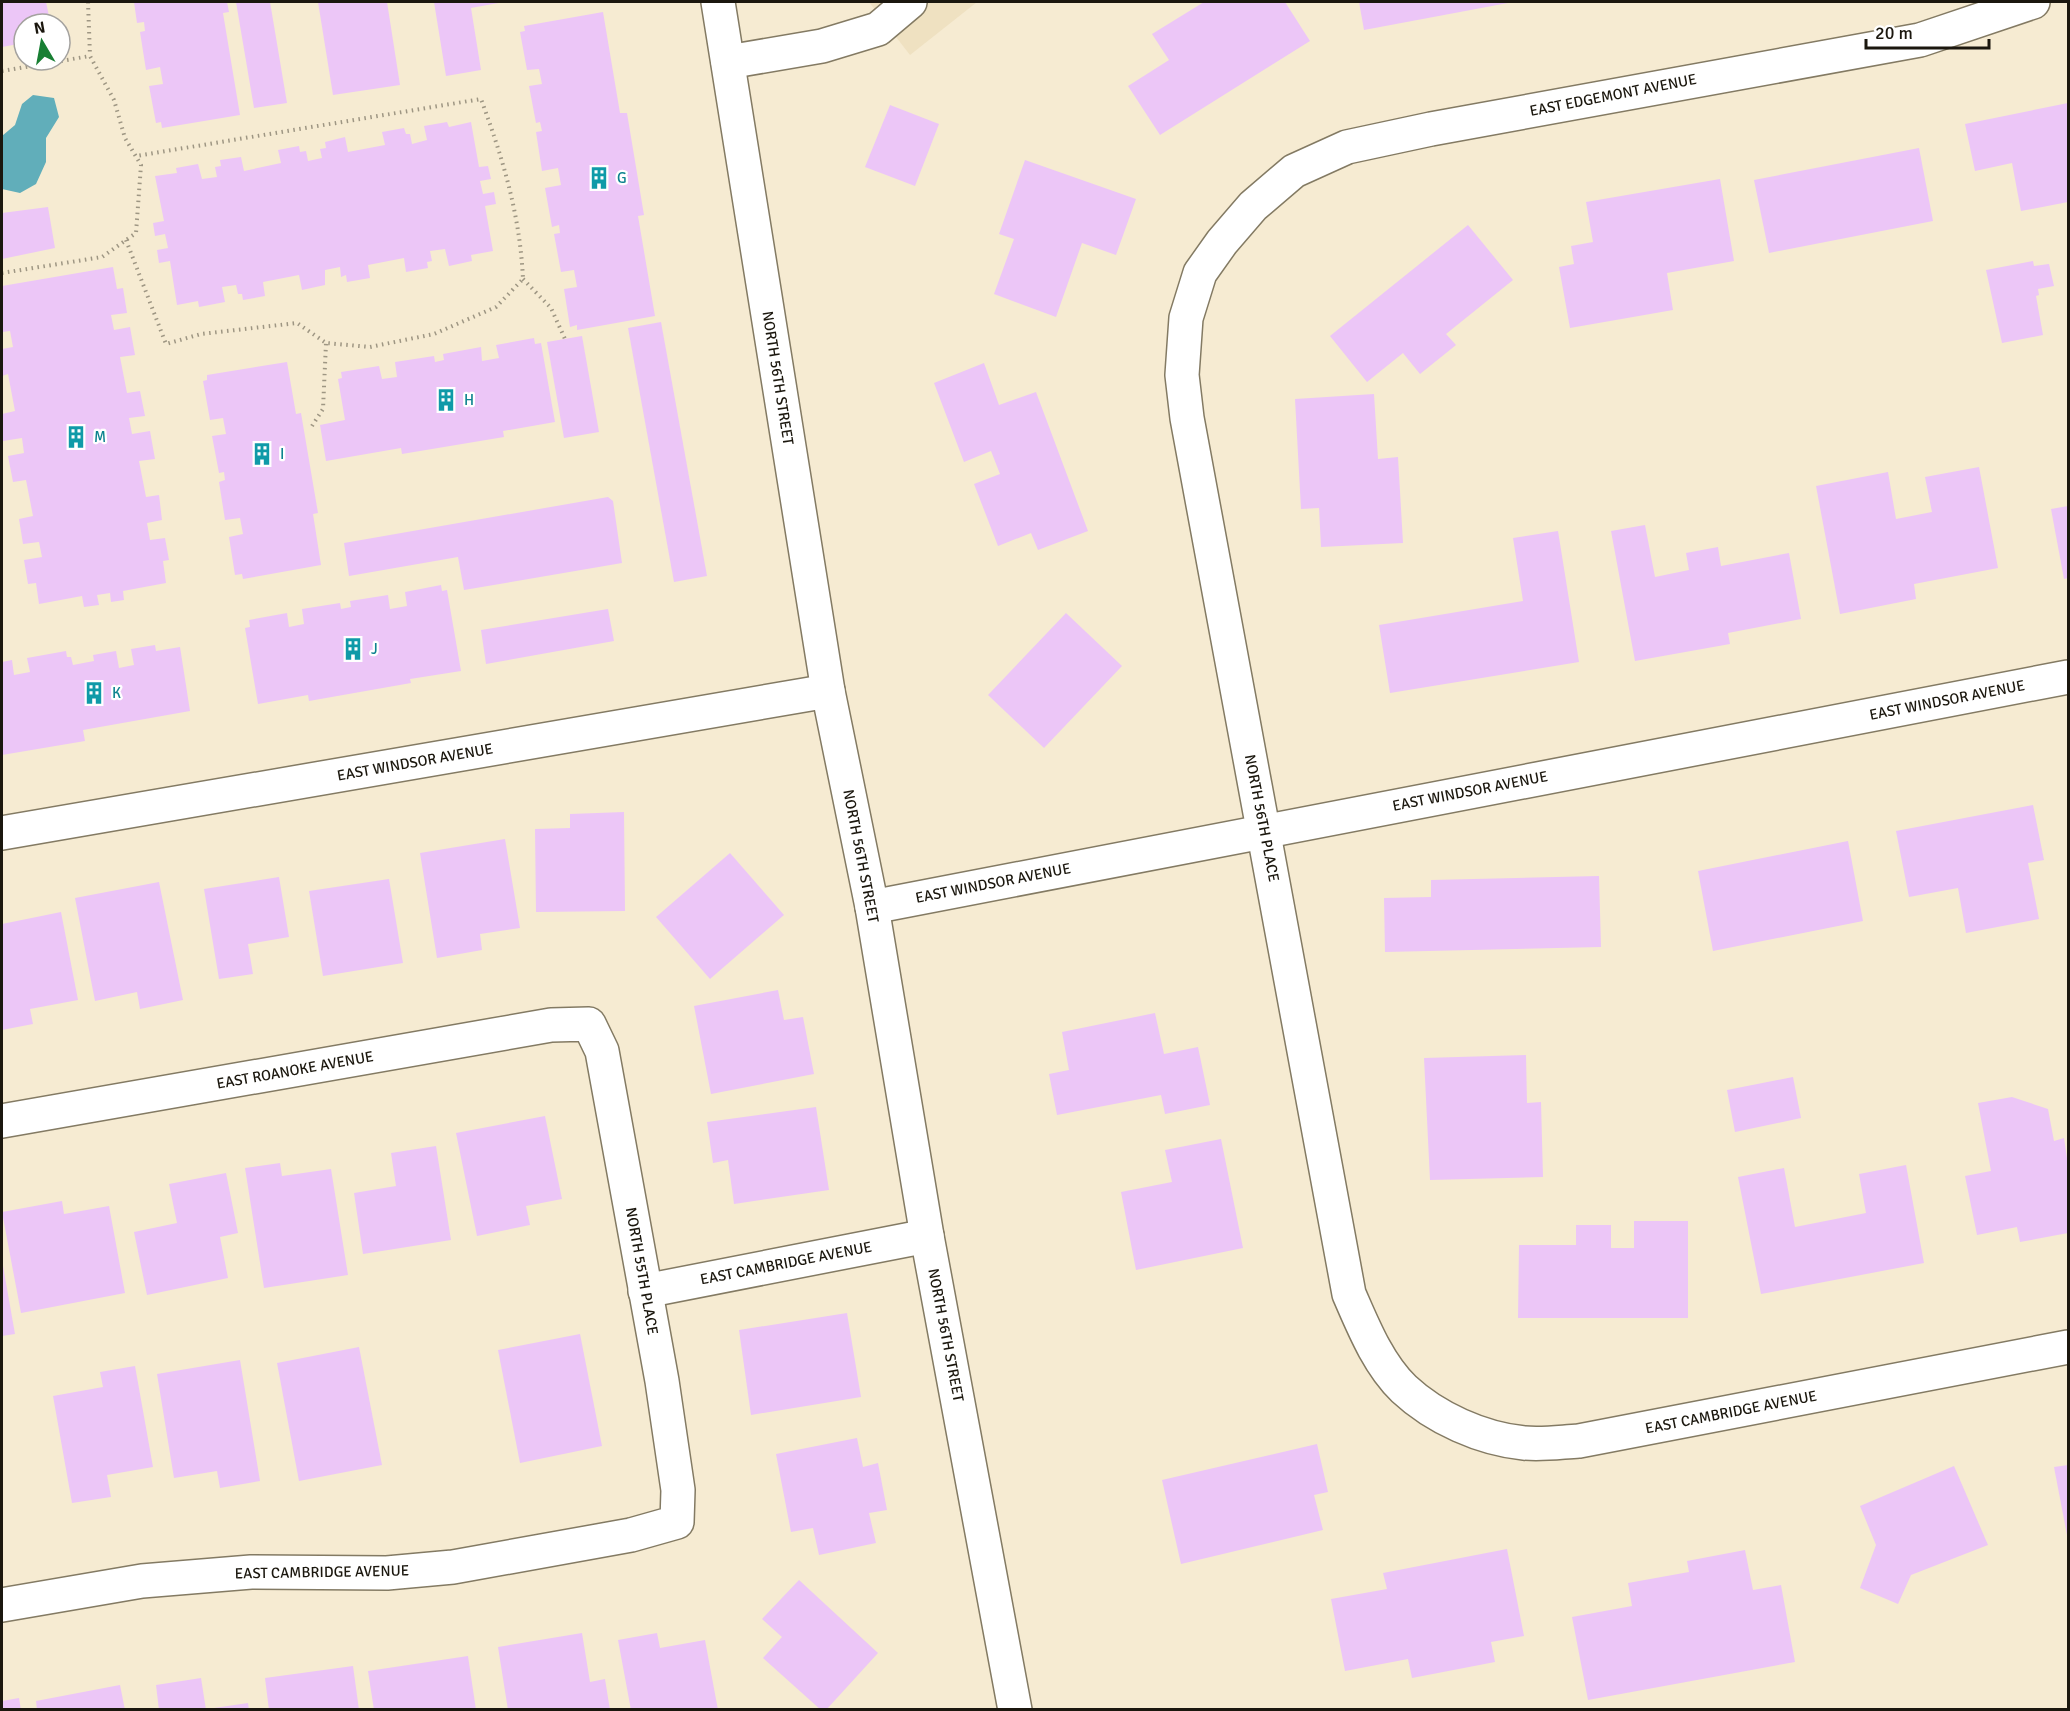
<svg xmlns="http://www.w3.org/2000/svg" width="2070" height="1711" font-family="Signika,sans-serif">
  <rect width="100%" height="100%" fill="#f6ebd2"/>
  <!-- built -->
  <polygon fill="#efe1c1" points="869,2 977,2 910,55"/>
  <!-- water -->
  <polygon fill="#61aeba" points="33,95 54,98 59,117 46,138 46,162 36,184 20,193 2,189 2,136 15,125 22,104"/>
  <!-- building -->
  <g fill="#ecc6f7">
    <polygon points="2,2 46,2 49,16 43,17 45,24 24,24 24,43 2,47"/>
    <polygon points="134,2 227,2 229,12 223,13 240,115 162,128 161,122 156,123 149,86 163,84 160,67 146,70 140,32 145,31 144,22 137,23"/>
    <polygon points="236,2 270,2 287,103 254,108"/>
    <polygon points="318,2 387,2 400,85 333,95"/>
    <polygon points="434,2 504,2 471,8 481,70 446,76"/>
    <polygon points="1204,2 1285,2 1310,41 1160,135 1128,86 1169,60 1152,34"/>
    <polygon points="1359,2 1508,2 1508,3 1364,30"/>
    <polygon points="603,12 620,113 627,113 644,215 638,216 655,316 577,330 577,325 570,327 564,289 577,287 574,270 561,272 554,234 560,233 559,225 552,227 545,188 561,185 558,168 542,171 536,132 542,131 540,122 536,123 529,86 542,84 539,69 527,70 520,32 525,31 524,26"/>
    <polygon points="2068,103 2068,202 2021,211 2012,163 1975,171 1965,124"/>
    <polygon points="890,105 939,124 915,186 865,167"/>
    <polygon points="447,122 449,127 471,122 479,167 488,166 491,179 480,181 483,194 494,192 496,204 485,206 493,251 471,255 472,261 449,266 445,249 430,251 432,261 427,262 428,268 406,272 404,258 368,265 370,278 347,282 346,275 341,277 340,267 325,270 325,285 302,290 299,275 263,282 265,296 243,300 242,294 238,294 236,285 222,287 225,302 199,307 198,301 177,305 170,261 159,263 157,250 168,248 165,234 155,236 153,223 164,221 155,176 177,173 176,168 198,164 202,179 217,177 215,167 221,166 220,160 241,157 244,171 281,163 278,150 299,146 300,152 306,151 308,161 322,158 320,149 326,148 325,142 345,137 348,152 385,145 382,132 404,128 406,134 410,134 412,144 427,140 424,126"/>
    <polygon points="1919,148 1933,221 1769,253 1754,180"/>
    <polygon points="1025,160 1136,199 1116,255 1082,243 1056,317 994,294 1014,239 999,234"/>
    <polygon points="1720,179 1734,261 1667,273 1673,310 1570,328 1559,267 1574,264 1571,246 1593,242 1586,202"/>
    <polygon points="48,207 55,248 2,259 2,213"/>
    <polygon points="1468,225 1513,280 1446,334 1456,345 1420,374 1403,353 1367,382 1330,336"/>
    <polygon points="2033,261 2034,266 2049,264 2054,286 2038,289 2039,295 2036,296 2043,335 2002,343 1986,270"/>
    <polygon points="113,267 117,289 123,288 127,313 111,315 114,330 130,327 135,355 120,357 127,393 140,391 145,416 129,418 132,434 150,431 155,459 139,461 146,497 159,495 162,520 147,523 150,540 165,538 169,560 163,561 166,583 123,591 124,600 111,602 110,593 97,595 99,605 84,607 82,596 39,604 36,583 28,584 24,560 42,557 39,542 23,544 19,519 33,516 26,480 13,482 8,456 24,453 22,438 3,441 2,435 2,414 15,411 8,374 2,376 2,349 13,347 10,331 2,332 2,286"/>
    <polygon points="661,322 707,576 674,582 628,328"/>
    <polygon points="582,336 599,432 564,438 547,342"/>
    <polygon points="534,338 535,344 541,343 555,422 503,431 504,437 402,454 401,448 326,461 320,425 345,420 338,379 342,378 341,372 379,366 382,379 397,377 395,362 434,356 435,362 444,360 443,354 481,347 482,361 499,358 496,345"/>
    <polygon points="287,362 296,414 301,413 318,513 313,514 321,565 243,579 242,574 235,575 229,537 243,534 240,518 225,520 219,482 225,480 224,472 219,473 212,436 226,434 223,418 210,420 203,381 207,380 207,375"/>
    <polygon points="984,363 999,405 1036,392 1088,531 1038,550 1031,533 998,546 974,484 1000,474 991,451 964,462 934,383"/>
    <polygon points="1374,394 1378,459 1398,457 1403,543 1321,547 1319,508 1301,509 1295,399"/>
    <polygon points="1979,467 1998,568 1914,584 1916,599 1840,614 1816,486 1888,472 1896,519 1932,512 1925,477"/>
    <polygon points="608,497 613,501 622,563 464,590 458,557 349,576 344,543"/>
    <polygon points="2068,506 2068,578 2064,579 2051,509"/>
    <polygon points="1645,525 1655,577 1689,570 1686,553 1718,547 1721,566 1789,553 1801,619 1728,633 1730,644 1635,661 1611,531"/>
    <polygon points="1558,531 1579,662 1390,693 1379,625 1523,601 1513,538"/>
    <polygon points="441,585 442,591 447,590 461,671 410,679 411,683 309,701 308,695 258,704 245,628 250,627 249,620 287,613 289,627 304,624 302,609 340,603 341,609 351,607 350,601 388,595 390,609 407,606 405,592"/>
    <polygon points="608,609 614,641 486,664 481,630"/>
    <polygon points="1066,613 1122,666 1044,748 988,695"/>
    <polygon points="155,645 156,651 180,647 190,711 83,730 85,741 2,755 2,662 12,660 14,675 30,672 27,658 66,651 67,657 71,657 73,665 94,661 93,655 116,651 119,668 134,665 131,649"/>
    <polygon points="2033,805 2044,860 2028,863 2039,919 1966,933 1958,888 1909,897 1896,831"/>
    <polygon points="624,812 625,911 536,912 535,829 570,828 570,814"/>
    <polygon points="505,839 520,928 480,934 482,950 437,958 420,853"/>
    <polygon points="1848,841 1863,921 1713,951 1698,871"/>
    <polygon points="730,853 784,915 710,979 656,917"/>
    <polygon points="1599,876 1601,947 1385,952 1384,898 1431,897 1431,880"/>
    <polygon points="279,877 289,937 248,944 253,974 219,979 204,889"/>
    <polygon points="389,879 403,963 323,976 309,891"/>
    <polygon points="159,882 183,1000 140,1009 137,992 95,1001 75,898"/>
    <polygon points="61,912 78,1000 30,1009 33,1024 2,1030 2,924"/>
    <polygon points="778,990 784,1020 803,1017 814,1074 711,1094 694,1006"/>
    <polygon points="1155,1013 1164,1054 1198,1047 1210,1105 1165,1114 1161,1095 1057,1115 1049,1074 1069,1070 1062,1032"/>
    <polygon points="1526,1055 1527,1103 1541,1102 1543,1177 1430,1180 1424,1058"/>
    <polygon points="1793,1077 1801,1118 1735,1132 1727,1090"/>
    <polygon points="2012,1097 2048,1109 2054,1141 2064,1138 2068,1165 2068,1233 2020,1242 2017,1227 1977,1235 1965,1176 1991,1171 1978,1103"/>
    <polygon points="816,1107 829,1190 734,1204 728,1160 713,1163 707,1122"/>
    <polygon points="545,1116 562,1199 526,1206 530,1225 477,1236 456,1133"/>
    <polygon points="1221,1139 1243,1248 1136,1270 1121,1192 1172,1182 1165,1150"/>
    <polygon points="436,1146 451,1240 363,1254 354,1193 396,1186 391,1153"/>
    <polygon points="280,1163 282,1176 331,1169 348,1275 264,1288 245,1168"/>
    <polygon points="1906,1165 1924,1263 1761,1294 1738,1177 1784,1168 1795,1227 1866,1213 1859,1174"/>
    <polygon points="226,1173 238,1233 220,1237 228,1278 147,1295 134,1232 177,1223 169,1184"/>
    <polygon points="62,1201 64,1214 109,1206 125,1293 21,1313 2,1212"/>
    <polygon points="1634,1221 1688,1221 1688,1318 1518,1318 1519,1245 1576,1245 1576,1225 1611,1225 1611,1248 1634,1248"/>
    <polygon points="2,1260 15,1334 2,1336"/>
    <polygon points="847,1313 861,1397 751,1415 739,1330"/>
    <polygon points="580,1334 602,1446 520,1463 498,1350"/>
    <polygon points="359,1347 382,1465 299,1481 277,1363"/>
    <polygon points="240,1360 260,1481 220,1488 217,1471 174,1478 157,1374"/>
    <polygon points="135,1366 153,1467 107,1475 111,1497 72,1503 53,1396 103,1387 100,1372"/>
    <polygon points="857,1438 863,1467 878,1463 887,1510 869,1513 876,1543 819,1555 813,1528 791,1532 776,1454"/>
    <polygon points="1317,1444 1328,1492 1314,1495 1323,1530 1181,1564 1162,1480"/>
    <polygon points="2068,1465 2068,1535 2067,1535 2054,1467"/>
    <polygon points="1954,1466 1988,1545 1911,1575 1898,1604 1860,1588 1876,1545 1860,1506"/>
    <polygon points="1507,1549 1524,1636 1491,1642 1495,1662 1412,1678 1408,1659 1345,1671 1331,1599 1387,1589 1383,1573"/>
    <polygon points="1745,1550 1753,1590 1781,1585 1795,1662 1588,1700 1572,1617 1632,1606 1628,1583 1689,1572 1687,1561"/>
    <polygon points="799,1580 878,1653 826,1710 821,1710 763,1658 782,1637 762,1619"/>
    <polygon points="582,1633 590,1682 605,1679 610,1710 508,1710 498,1647"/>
    <polygon points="657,1633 660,1648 705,1640 718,1710 631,1710 618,1640"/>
    <polygon points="468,1656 476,1710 374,1710 368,1671"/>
    <polygon points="353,1666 359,1710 269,1710 265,1678"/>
    <polygon points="201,1678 206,1710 159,1710 156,1685"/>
    <polygon points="120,1685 125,1710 37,1710 36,1701"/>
    <polygon points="19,1698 21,1710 2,1710 2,1701"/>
    <polygon points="248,1703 249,1710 214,1710 214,1708"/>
  </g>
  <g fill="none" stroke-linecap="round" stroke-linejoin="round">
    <!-- minor casing -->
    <g stroke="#837a63" stroke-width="36">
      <g id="minor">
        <polyline points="718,2 828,691 872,907 927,1236 1015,1710"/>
        <path d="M2033,2L1920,40L1431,129L1347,147L1294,171L1253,206L1222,242L1200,273L1186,318L1182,375L1187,418L1349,1294C1363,1326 1378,1364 1404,1389C1435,1418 1482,1439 1524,1443C1542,1445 1561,1442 1579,1441L2068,1347"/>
        <polyline points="728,62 822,46 878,29 910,2"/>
        <polyline points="2,833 828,691"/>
        <polyline points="872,907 2068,677"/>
        <polyline points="2,1121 551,1025 589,1024 602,1051 662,1381 678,1490 677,1522 631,1535 453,1567 387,1573 251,1572 142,1581 2,1605"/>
        <polyline points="645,1291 927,1236"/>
      </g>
    </g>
    <!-- path -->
    <g stroke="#9e9683" stroke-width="4" stroke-dasharray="1.5 4.5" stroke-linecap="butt">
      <polyline points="88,2 90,56"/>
      <polyline points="2,71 90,56 114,100 125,138 141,165 136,233 102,257 2,273"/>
      <path d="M126,240L166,344L201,334L297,323L326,343L370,347L434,334L496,307L523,279C520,215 503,159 481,99L136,156"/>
      <polyline points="523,279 551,308 565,339"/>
      <polyline points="312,426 323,409 326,343"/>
    </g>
    <!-- minor -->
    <use href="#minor" stroke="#fff" stroke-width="33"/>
  </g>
  <!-- icons -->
  <defs>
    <g id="building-bare" transform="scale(1.8)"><path d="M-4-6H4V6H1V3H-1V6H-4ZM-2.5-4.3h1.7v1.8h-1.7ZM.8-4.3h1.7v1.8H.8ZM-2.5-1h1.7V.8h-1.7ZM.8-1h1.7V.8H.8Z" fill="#0f9aa8" stroke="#fff" stroke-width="2.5" paint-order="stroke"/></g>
  </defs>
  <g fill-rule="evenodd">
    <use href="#building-bare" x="599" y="178"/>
    <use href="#building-bare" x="446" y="400"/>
    <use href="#building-bare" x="76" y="437"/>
    <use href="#building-bare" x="262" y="454"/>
    <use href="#building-bare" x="353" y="649"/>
    <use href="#building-bare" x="94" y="693"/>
  </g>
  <g text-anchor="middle" stroke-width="4.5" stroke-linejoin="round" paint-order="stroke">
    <!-- street labels -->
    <g font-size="15" fill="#1b170e" stroke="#fff">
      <text transform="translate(1613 95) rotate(-11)" y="5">EAST EDGEMONT AVENUE</text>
      <text transform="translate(778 378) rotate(81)" y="5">NORTH 56TH STREET</text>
      <text transform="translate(1947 700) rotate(-11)" y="5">EAST WINDSOR AVENUE</text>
      <text transform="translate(415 762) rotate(-10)" y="5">EAST WINDSOR AVENUE</text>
      <text transform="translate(1470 791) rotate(-11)" y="5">EAST WINDSOR AVENUE</text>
      <text transform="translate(1262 818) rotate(79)" y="5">NORTH 56TH PLACE</text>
      <text transform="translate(861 856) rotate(79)" y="5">NORTH 56TH STREET</text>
      <text transform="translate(993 883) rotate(-11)" y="5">EAST WINDSOR AVENUE</text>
      <text transform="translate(295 1070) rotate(-10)" y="5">EAST ROANOKE AVENUE</text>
      <text transform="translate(786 1263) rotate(-11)" y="5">EAST CAMBRIDGE AVENUE</text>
      <text transform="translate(642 1271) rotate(80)" y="5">NORTH 55TH PLACE</text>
      <text transform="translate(946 1335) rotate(79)" y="5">NORTH 56TH STREET</text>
      <text transform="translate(1731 1412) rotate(-11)" y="5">EAST CAMBRIDGE AVENUE</text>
      <text transform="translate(322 1572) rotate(-1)" y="5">EAST CAMBRIDGE AVENUE</text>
    </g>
    <!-- culture labels -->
    <g font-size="15" fill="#0d838f" stroke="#fff" text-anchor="start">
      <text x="617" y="183">G</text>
      <text x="464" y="405">H</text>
      <text x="94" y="442">M</text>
      <text x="280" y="459">I</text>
      <text x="371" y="654">J</text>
      <text x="112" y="698">K</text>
    </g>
  </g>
  <!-- border -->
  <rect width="2070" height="1711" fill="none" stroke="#1b170e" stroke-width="6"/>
  <!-- north arrow -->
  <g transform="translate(42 42) rotate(350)"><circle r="28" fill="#ffffff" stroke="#a4a29f" stroke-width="1.5"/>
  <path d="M0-4.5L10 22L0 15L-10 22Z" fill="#187f33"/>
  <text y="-9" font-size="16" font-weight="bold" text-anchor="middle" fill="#1b170e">N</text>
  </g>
  <!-- scale -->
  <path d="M1866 39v9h123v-9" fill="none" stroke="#1b170e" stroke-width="3"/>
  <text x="1875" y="39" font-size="18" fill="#1b170e" stroke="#ffffff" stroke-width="4.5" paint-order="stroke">20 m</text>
</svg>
